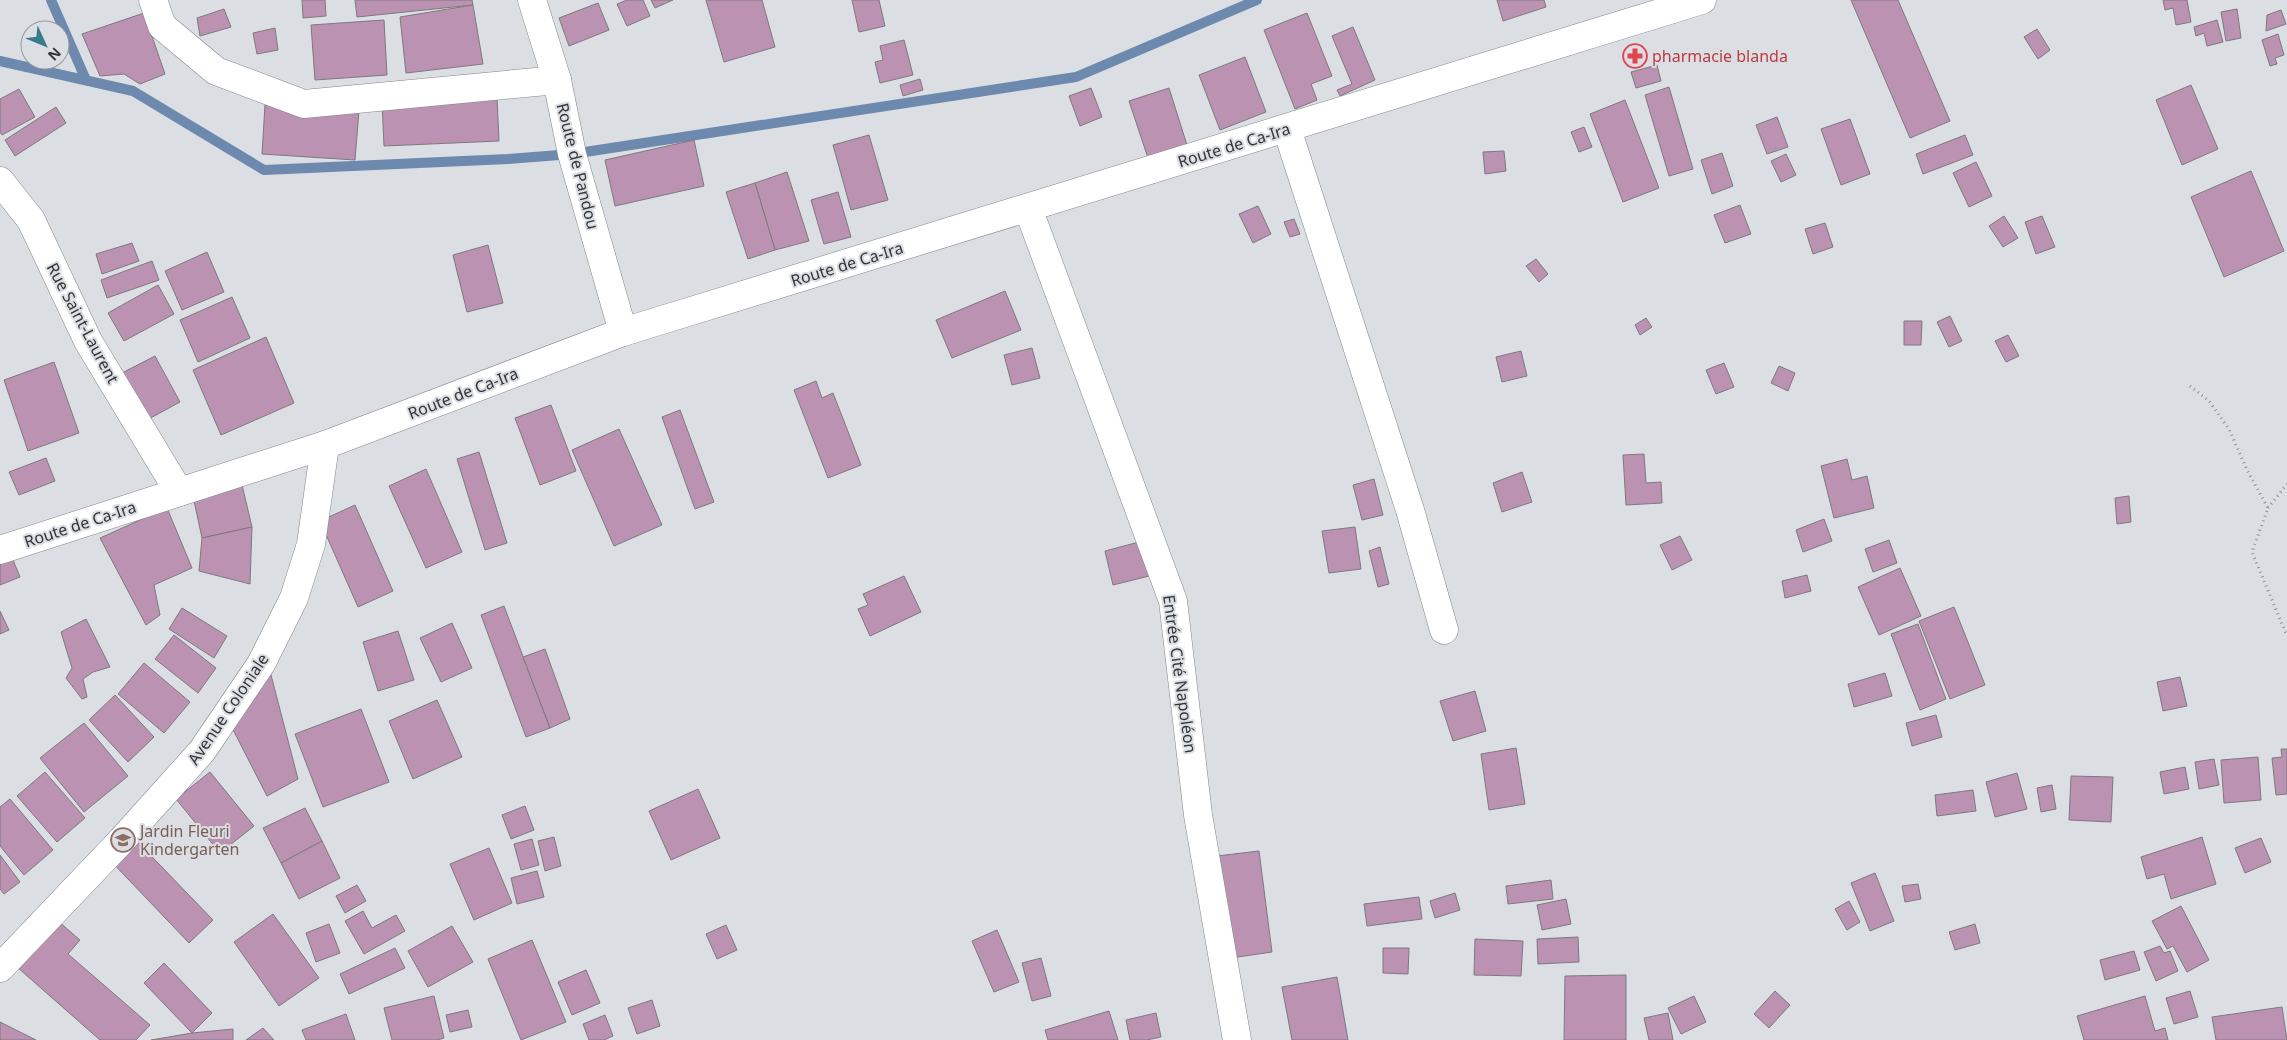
<svg xmlns="http://www.w3.org/2000/svg" width="2287" height="1040" font-family="'Noto Sans',sans-serif">
  <rect width="100%" height="100%" fill="#dbdee3"/>
  <g fill="none" stroke-linecap="round" stroke-linejoin="round">
    <!-- stream -->
    <g stroke="#6d89ae" stroke-width="10">
      <polyline points="51,0 86,80"/>
      <polyline points="0,61 133,91 264,170 508,159 572,154 1076,77 1257,0"/>
    </g>
  </g>
  <!-- building -->
  <g fill="#bb92b2" stroke="#7e797d">
    <polygon points="302,0 325,0 326,16 303,18"/>
    <polygon points="355,0 472,0 473,5 357,17"/>
    <polygon points="627,0 643,0 650,16 627,26 617,4"/>
    <polygon points="651,0 673,0 655,8"/>
    <polygon points="706,0 762,0 775,47 724,62"/>
    <polygon points="852,0 879,0 885,26 859,32"/>
    <polygon points="1497,0 1544,0 1546,7 1503,21"/>
    <polygon points="1851,0 1898,0 1950,121 1910,138"/>
    <polygon points="2163,0 2187,0 2191,22 2176,25 2173,8 2165,10"/>
    <polygon points="598,3 609,30 569,46 559,18"/>
    <polygon points="473,5 483,64 406,73 400,17"/>
    <polygon points="224,9 231,27 200,36 197,18"/>
    <polygon points="2237,9 2241,38 2226,41 2221,12"/>
    <polygon points="2281,10 2286,24 2266,31 2267,15"/>
    <polygon points="144,13 165,74 140,84 124,74 100,76 82,34"/>
    <polygon points="1307,13 1332,76 1311,84 1317,100 1295,109 1264,30"/>
    <polygon points="384,20 387,75 315,80 311,25"/>
    <polygon points="2217,20 2223,42 2207,46 2204,33 2196,36 2194,27"/>
    <polygon points="1353,27 1375,80 1340,96 1337,90 1352,84 1332,36"/>
    <polygon points="275,28 278,50 257,54 253,33"/>
    <polygon points="2037,29 2050,50 2038,59 2024,37"/>
    <polygon points="2278,34 2284,55 2275,58 2277,64 2270,66 2262,40"/>
    <polygon points="904,40 913,75 880,83 875,62 883,60 880,46"/>
    <polygon points="1245,57 1266,112 1220,130 1199,75"/>
    <polygon points="1657,65 1661,81 1636,88 1631,72"/>
    <polygon points="920,79 923,90 903,96 900,85"/>
    <polygon points="2191,85 2218,149 2182,165 2156,100"/>
    <polygon points="1669,87 1693,169 1669,176 1645,95"/>
    <polygon points="1091,88 1102,117 1080,126 1069,96"/>
    <polygon points="1169,88 1187,145 1148,158 1129,101"/>
    <polygon points="19,89 35,117 2,135 0,132 0,99"/>
    <polygon points="497,97 499,141 384,146 382,102"/>
    <polygon points="1625,100 1659,188 1623,202 1590,114"/>
    <polygon points="265,105 359,111 355,160 262,154"/>
    <polygon points="56,107 66,123 15,156 5,140"/>
    <polygon points="1777,117 1788,147 1767,154 1756,125"/>
    <polygon points="1850,119 1870,174 1841,185 1821,129"/>
    <polygon points="1584,127 1592,147 1579,152 1571,132"/>
    <polygon points="869,135 888,200 851,210 833,145"/>
    <polygon points="1965,135 1973,155 1923,174 1916,154"/>
    <polygon points="694,140 704,186 615,206 605,160"/>
    <polygon points="1504,151 1506,171 1485,174 1483,152"/>
    <polygon points="1722,153 1733,186 1712,194 1701,160"/>
    <polygon points="1786,154 1796,175 1781,182 1771,161"/>
    <polygon points="1976,162 1992,196 1969,207 1953,173"/>
    <polygon points="2251,171 2284,251 2224,277 2191,197"/>
    <polygon points="787,172 809,241 775,250 755,183"/>
    <polygon points="755,183 775,250 748,259 726,192"/>
    <polygon points="838,192 851,237 824,244 811,200"/>
    <polygon points="1740,205 1751,234 1725,243 1714,215"/>
    <polygon points="1258,206 1271,234 1253,243 1239,214"/>
    <polygon points="2004,216 2018,238 2003,247 1989,226"/>
    <polygon points="2042,216 2055,247 2036,254 2025,222"/>
    <polygon points="1294,219 1300,234 1290,237 1284,222"/>
    <polygon points="1825,223 1833,247 1813,254 1805,229"/>
    <polygon points="132,243 139,261 102,274 96,254"/>
    <polygon points="488,245 503,303 467,312 453,255"/>
    <polygon points="207,252 224,292 182,310 165,271"/>
    <polygon points="1536,259 1548,274 1539,282 1526,266"/>
    <polygon points="152,261 159,280 107,298 101,280"/>
    <polygon points="158,285 174,314 124,341 108,313"/>
    <polygon points="1005,291 1021,330 952,358 936,320"/>
    <polygon points="232,297 250,338 198,362 180,320"/>
    <polygon points="1950,316 1962,341 1949,347 1937,322"/>
    <polygon points="1646,318 1652,327 1640,335 1635,325"/>
    <polygon points="1904,321 1922,321 1921,345 1904,345"/>
    <polygon points="2008,335 2019,356 2006,362 1995,341"/>
    <polygon points="266,337 294,403 221,435 193,370"/>
    <polygon points="1032,348 1040,378 1012,385 1004,355"/>
    <polygon points="1521,351 1527,376 1502,382 1496,357"/>
    <polygon points="155,356 180,402 145,421 120,374"/>
    <polygon points="54,362 79,433 28,451 4,380"/>
    <polygon points="1724,363 1734,387 1716,394 1706,370"/>
    <polygon points="1779,366 1795,373 1788,391 1771,383"/>
    <polygon points="816,381 822,398 833,393 861,465 828,478 794,390"/>
    <polygon points="551,405 576,471 540,485 515,418"/>
    <polygon points="680,410 714,502 695,509 662,417"/>
    <polygon points="619,429 662,525 614,546 572,450"/>
    <polygon points="479,452 507,543 485,550 457,459"/>
    <polygon points="1644,454 1646,483 1661,482 1662,503 1626,505 1623,455"/>
    <polygon points="46,458 55,481 19,495 9,472"/>
    <polygon points="1847,459 1852,480 1867,476 1874,508 1834,518 1821,466"/>
    <polygon points="426,469 462,552 426,568 389,486"/>
    <polygon points="1522,472 1532,502 1502,512 1493,483"/>
    <polygon points="1374,479 1383,515 1362,520 1353,485"/>
    <polygon points="242,485 252,527 202,538 193,496"/>
    <polygon points="2129,496 2131,522 2117,524 2115,498"/>
    <polygon points="355,505 393,591 358,607 320,521"/>
    <polygon points="167,508 192,568 154,585 160,615 146,625 100,538"/>
    <polygon points="1824,519 1832,541 1803,552 1796,530"/>
    <polygon points="252,527 250,584 199,571 202,538"/>
    <polygon points="1355,527 1361,569 1329,573 1322,531"/>
    <polygon points="1680,536 1692,560 1672,570 1660,545"/>
    <polygon points="1889,540 1897,563 1873,572 1865,549"/>
    <polygon points="1139,542 1149,576 1113,585 1105,551"/>
    <polygon points="1380,547 1389,584 1378,587 1369,551"/>
    <polygon points="11,555 20,577 0,585 0,560"/>
    <polygon points="1900,568 1921,616 1879,635 1858,587"/>
    <polygon points="1807,575 1811,591 1785,598 1782,581"/>
    <polygon points="904,576 921,612 870,636 858,609 868,605 863,594"/>
    <polygon points="504,606 550,728 526,737 481,615"/>
    <polygon points="1954,607 1985,685 1950,699 1919,621"/>
    <polygon points="182,608 227,636 214,658 169,629"/>
    <polygon points="0,611 9,630 0,634"/>
    <polygon points="86,619 110,667 93,672 83,679 87,697 82,699 66,678 72,668 61,632"/>
    <polygon points="452,623 472,668 441,682 420,638"/>
    <polygon points="1918,624 1946,699 1920,710 1891,634"/>
    <polygon points="398,631 414,680 378,691 363,642"/>
    <polygon points="174,635 216,668 198,693 155,659"/>
    <polygon points="545,649 570,719 550,728 523,657"/>
    <polygon points="144,663 190,702 164,733 118,694"/>
    <polygon points="1885,673 1892,696 1854,707 1848,684"/>
    <polygon points="271,675 298,779 267,796 226,716"/>
    <polygon points="2180,677 2187,706 2163,711 2157,682"/>
    <polygon points="1475,691 1486,731 1453,741 1440,701"/>
    <polygon points="115,695 154,737 128,762 89,720"/>
    <polygon points="437,700 462,757 413,779 389,721"/>
    <polygon points="361,709 389,782 323,807 295,734"/>
    <polygon points="1936,715 1942,737 1912,746 1906,723"/>
    <polygon points="84,723 128,776 84,812 40,758"/>
    <polygon points="1516,748 1525,804 1489,810 1481,754"/>
    <polygon points="2281,749 2287,749 2287,794 2276,795 2272,758 2282,757"/>
    <polygon points="2258,757 2261,800 2224,803 2221,760"/>
    <polygon points="2214,759 2219,785 2199,789 2195,762"/>
    <polygon points="2185,767 2189,789 2164,794 2160,772"/>
    <polygon points="45,772 85,818 57,842 17,796"/>
    <polygon points="210,772 254,826 220,853 176,799"/>
    <polygon points="2017,773 2027,809 1995,817 1986,782"/>
    <polygon points="2071,776 2113,777 2111,822 2069,820"/>
    <polygon points="2052,785 2056,809 2041,812 2037,788"/>
    <polygon points="698,789 720,838 671,860 649,811"/>
    <polygon points="1973,790 1976,811 1937,816 1935,795"/>
    <polygon points="10,799 53,850 24,875 0,846 0,807"/>
    <polygon points="525,806 534,830 511,839 502,815"/>
    <polygon points="305,808 322,841 281,863 263,828"/>
    <polygon points="132,836 213,920 189,943 108,858"/>
    <polygon points="554,837 561,866 545,871 538,841"/>
    <polygon points="2202,837 2216,884 2171,899 2164,874 2147,879 2141,857"/>
    <polygon points="2261,838 2271,862 2245,873 2235,848"/>
    <polygon points="532,839 539,865 521,870 514,844"/>
    <polygon points="322,841 340,878 299,899 281,863"/>
    <polygon points="489,848 512,903 474,920 450,864"/>
    <polygon points="1259,851 1272,952 1231,958 1217,856"/>
    <polygon points="0,855 20,882 4,894 0,889"/>
    <polygon points="537,871 544,897 517,904 511,878"/>
    <polygon points="1875,873 1894,921 1870,931 1851,883"/>
    <polygon points="1551,880 1553,899 1508,904 1506,886"/>
    <polygon points="1918,884 1921,899 1905,902 1902,886"/>
    <polygon points="357,885 366,901 345,913 336,896"/>
    <polygon points="1455,893 1460,910 1435,918 1430,901"/>
    <polygon points="1419,897 1422,919 1367,926 1364,904"/>
    <polygon points="1566,899 1571,924 1542,930 1537,905"/>
    <polygon points="1849,901 1860,922 1847,930 1835,909"/>
    <polygon points="2181,906 2209,960 2187,972 2173,946 2167,949 2152,921"/>
    <polygon points="363,911 372,928 396,915 405,931 364,954 345,921"/>
    <polygon points="273,914 319,978 279,1006 234,942"/>
    <polygon points="58,921 80,940 68,954 150,1025 136,1040 100,1040 17,967"/>
    <polygon points="329,924 340,953 316,962 306,933"/>
    <polygon points="1975,924 1980,943 1955,950 1949,932"/>
    <polygon points="726,925 737,950 717,959 706,934"/>
    <polygon points="452,926 473,962 428,987 408,951"/>
    <polygon points="997,930 1019,982 994,992 972,941"/>
    <polygon points="1578,937 1579,962 1538,964 1537,939"/>
    <polygon points="1475,939 1523,941 1521,976 1474,975"/>
    <polygon points="532,940 566,1022 521,1040 488,959"/>
    <polygon points="2160,946 2164,953 2170,951 2178,971 2156,981 2144,952"/>
    <polygon points="395,948 405,968 349,994 340,974"/>
    <polygon points="1383,948 1409,948 1408,974 1383,973"/>
    <polygon points="2134,951 2140,970 2105,980 2100,960"/>
    <polygon points="1041,958 1051,996 1032,1001 1022,963"/>
    <polygon points="164,963 212,1013 192,1033 144,983"/>
    <polygon points="586,970 600,1003 572,1015 558,982"/>
    <polygon points="1626,975 1626,1040 1564,1040 1565,976"/>
    <polygon points="1337,977 1348,1040 1292,1040 1282,987"/>
    <polygon points="1775,991 1790,1005 1769,1028 1754,1014"/>
    <polygon points="2190,991 2198,1017 2174,1024 2166,998"/>
    <polygon points="434,996 444,1038 437,1040 392,1040 384,1008"/>
    <polygon points="1694,996 1706,1022 1681,1034 1668,1008"/>
    <polygon points="2145,996 2155,1031 2165,1028 2168,1040 2084,1040 2077,1016"/>
    <polygon points="652,1000 660,1026 637,1034 628,1008"/>
    <polygon points="2282,1007 2287,1040 2216,1040 2212,1017"/>
    <polygon points="468,1010 472,1027 450,1032 446,1015"/>
    <polygon points="1109,1011 1118,1040 1048,1040 1045,1030"/>
    <polygon points="1156,1013 1161,1037 1147,1040 1130,1040 1126,1020"/>
    <polygon points="1668,1013 1673,1040 1649,1040 1644,1018"/>
    <polygon points="346,1014 355,1040 306,1040 302,1030"/>
    <polygon points="605,1015 613,1036 604,1040 589,1040 583,1024"/>
    <polygon points="0,1022 36,1040 0,1040"/>
    <polygon points="263,1028 274,1040 246,1040"/>
    <polygon points="233,1029 233,1040 151,1040 192,1033"/>
  </g>
  <g fill="none" stroke-linecap="round" stroke-linejoin="round">
    <!-- minor casing -->
    <g stroke="#83868a" stroke-width="29">
      <g id="minor">
        <polyline points="153,0 162,26 216,71 304,104 557,80"/>
        <polyline points="532,0 557,80 572,154 623,332"/>
        <polyline points="1287,129 1410,510 1444,630"/>
        <polyline points="0,181 31,220 88,341 179,492"/>
        <polyline points="1028,208 1173,601 1198,815 1237,1040"/>
        <polyline points="0,550 325,445 623,332 1702,0"/>
        <polyline points="0,968 122,840 202,751 261,664 294,598 311,544 325,445"/>
      </g>
    </g>
    <!-- path -->
    <g stroke="#8e9093" stroke-width="3" stroke-dasharray="1 4" stroke-linecap="butt">
      <polyline points="2190,386 2209,401 2229,429 2247,470 2268,508 2252,552 2287,636"/>
      <polyline points="2268,508 2287,484"/>
    </g>
    <!-- minor -->
    <use href="#minor" stroke="#fff" stroke-width="28"/>
  </g>
  <!-- icons -->
  <defs>
    <g id="pharmacy-ring" transform="scale(1.25)"><circle r="9.5" fill="#dbdee3" stroke="#e0444e" stroke-width="1.5"/><path d="M-2-6h4v4h4v4h-4v4h-4v-4h-4v-4h4Z" fill="#e0444e"/></g>
    <g id="school-ring" transform="scale(1.25)"><circle r="9.5" fill="#dbdee3" stroke="#8d6e63" stroke-width="1.5"/><path d="M0-5L7-2L0 1L-7-2ZM-4 1L0 2.5L4 1V4Q0 6-4 4Z" fill="#8d6e63"/></g>
  </defs>
  <g fill-rule="evenodd">
    <use href="#pharmacy-ring" x="1635" y="56"/>
    <use href="#school-ring" x="123" y="840"/>
  </g>
  <g text-anchor="middle" stroke-width="4" stroke-linejoin="round" paint-order="stroke">
    <!-- health labels -->
    <g font-size="16" fill="#be3a42" stroke="#dbdee3" text-anchor="start">
      <text x="1652" y="62">pharmacie blanda</text>
    </g>
    <!-- street labels -->
    <g font-size="16" fill="#343537" stroke="#dbdee3">
      <text transform="translate(1234 145) rotate(-17)" y="6">Route de Ca-Ira</text>
      <text transform="translate(578 166) rotate(76)" y="6">Route de Pandou</text>
      <text transform="translate(847 264) rotate(-17)" y="6">Route de Ca-Ira</text>
      <text transform="translate(83 323) rotate(62)" y="6">Rue Saint-Laurent</text>
      <text transform="translate(463 393) rotate(-21)" y="6">Route de Ca-Ira</text>
      <text transform="translate(80 524) rotate(-18)" y="6">Route de Ca-Ira</text>
      <text transform="translate(1180 674) rotate(82)" y="6">Entrée Cité Napoléon</text>
      <text transform="translate(228 709) rotate(-56)" y="6">Avenue Coloniale</text>
    </g>
    <!-- education labels -->
    <g font-size="16" fill="#785e54" stroke="#dbdee3" text-anchor="start">
      <text x="140" y="837">Jardin Fleuri<tspan x="140" dy="18">Kindergarten</tspan></text>
    </g>
  </g>
  <!-- north arrow -->
  <g transform="translate(45 45) rotate(134)"><circle r="24" fill="#dbdee3" stroke="#989a9e"/>
  <path d="M0-4L9 19L0 12L-9 19Z" fill="#377b8b"/>
  <text y="-8" font-size="14" font-weight="bold" text-anchor="middle" fill="#343537">N</text>
  </g>
</svg>
